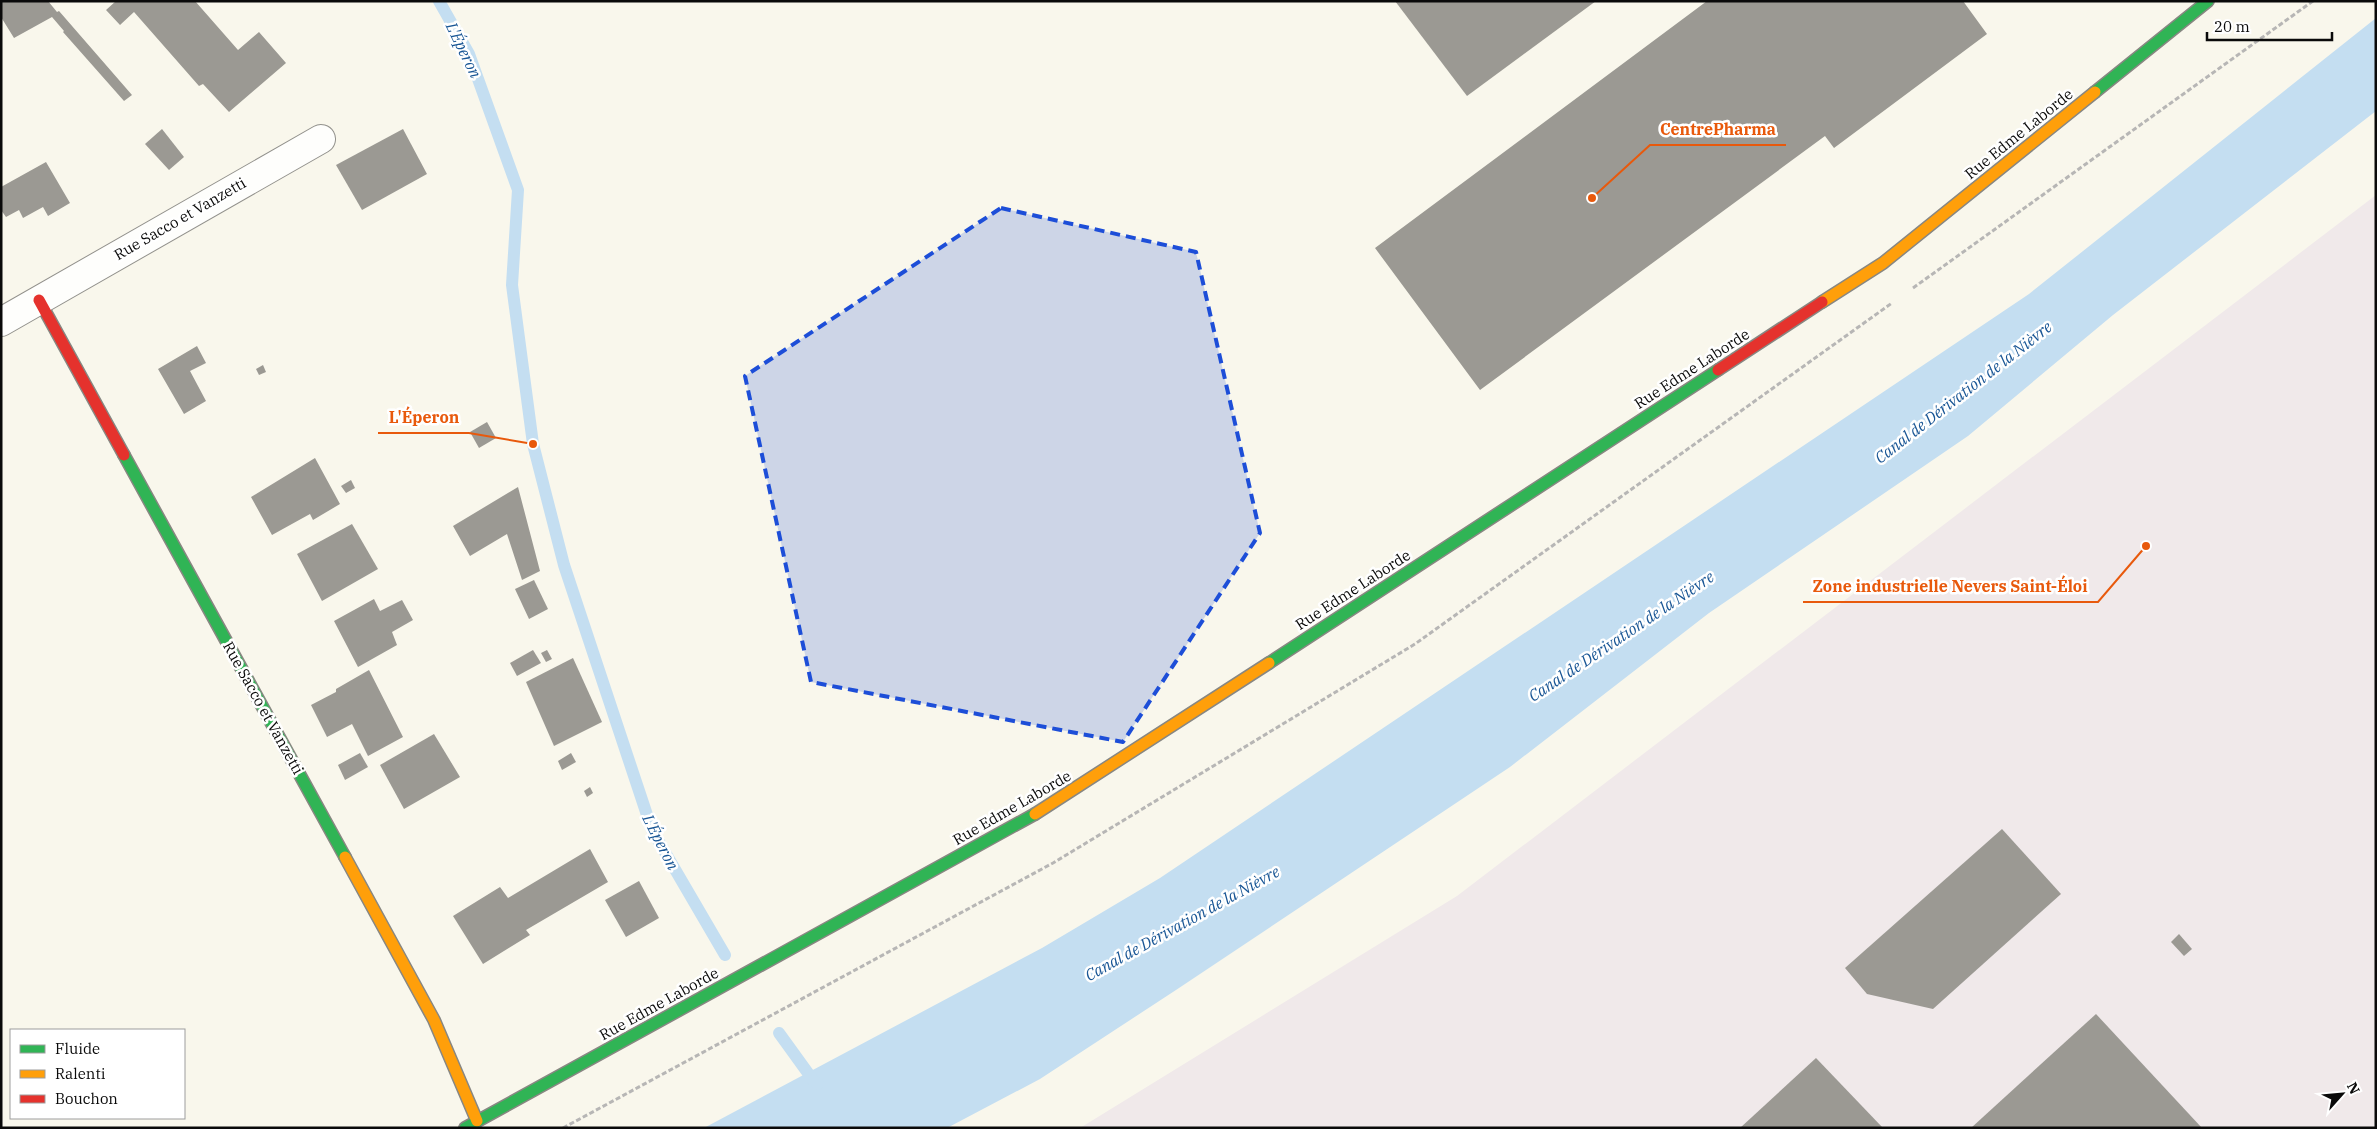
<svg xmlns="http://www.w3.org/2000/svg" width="2377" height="1129" font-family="'IBM Plex Serif',serif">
  <rect width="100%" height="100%" fill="#f9f7ec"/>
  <!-- industrial -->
  <polygon fill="#f0e9ea" points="2376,195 2376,1128 1080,1128 1457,896"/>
  <!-- water -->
  <polygon fill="#c4def1" points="2376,18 2376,111 2113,315 1968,436 1709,613 1510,767 1176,990 1040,1079 947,1128 704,1128 1042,948 1160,878 2029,294"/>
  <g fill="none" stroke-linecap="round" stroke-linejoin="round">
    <!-- stream -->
    <g stroke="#c4def1" stroke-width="12">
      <polyline points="439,1 469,54 518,190 512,285 533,444 564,565 652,830 725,955"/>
      <polyline points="779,1033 813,1080 818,1084"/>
    </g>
  </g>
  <!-- building -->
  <g fill="#9b9993">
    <polygon points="1,1 48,1 57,12 59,11 132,95 124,101 63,32 64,31 52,17 14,38 1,17"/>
    <polygon points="116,1 195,1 238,50 259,32 286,63 229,112 203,84 199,86 134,12 120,25 106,10"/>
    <polygon points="1395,1 1596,1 1467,96"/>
    <polygon points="1707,1 1963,1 1987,34 1834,148 1825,136 1480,390 1375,248"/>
    <polygon points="162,129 184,157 169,170 145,144"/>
    <polygon points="403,129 427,174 362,210 336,165"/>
    <polygon points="46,162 70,203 48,216 43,207 23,218 19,210 6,217 1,210 1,187"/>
    <polygon points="197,346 206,363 190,371 206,401 184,414 158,369"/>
    <polygon points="263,365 266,372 259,375 256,369"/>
    <polygon points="487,422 496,438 479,448 470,432"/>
    <polygon points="315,458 340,504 313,520 310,514 272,535 251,497"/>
    <polygon points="351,480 355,488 346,493 341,486"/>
    <polygon points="518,487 540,571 522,580 507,534 470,556 453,526"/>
    <polygon points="352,524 378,569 322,601 297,554"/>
    <polygon points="534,580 548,609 529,619 515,589"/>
    <polygon points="374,599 380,611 402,600 413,620 392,632 397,645 358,667 334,621"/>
    <polygon points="533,650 541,663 517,676 510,663"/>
    <polygon points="547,650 552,659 546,662 541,653"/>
    <polygon points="573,658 602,722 554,746 526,682"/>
    <polygon points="369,670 403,737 368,756 352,724 327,737 311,705 336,692 336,689"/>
    <polygon points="434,734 460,777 404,809 380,765"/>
    <polygon points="360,753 368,767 345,780 338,765"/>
    <polygon points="571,753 576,762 562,770 558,761"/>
    <polygon points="590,787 593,793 587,797 584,791"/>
    <polygon points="2002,829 2061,894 1933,1009 1867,994 1845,968"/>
    <polygon points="590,849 608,882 526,930 530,935 483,964 453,916 500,887 508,898"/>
    <polygon points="639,881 659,918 626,937 605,900"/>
    <polygon points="2179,934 2192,949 2184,956 2171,942"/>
    <polygon points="2096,1014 2202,1128 1971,1128"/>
    <polygon points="1816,1058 1883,1128 1740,1128"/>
  </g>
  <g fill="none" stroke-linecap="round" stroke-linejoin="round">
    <!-- street casing -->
    <g stroke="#92918c" stroke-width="30">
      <polyline id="street" points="1,322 321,139"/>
    </g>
    <!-- fast casing -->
    <g stroke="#888782" stroke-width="14">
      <g id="fast">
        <polyline points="2095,92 2208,1"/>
        <polyline points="124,455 345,857"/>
        <polyline points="1269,663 1718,370"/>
        <polyline points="465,1128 1035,814"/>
      </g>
    </g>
    <!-- slow casing -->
    <g stroke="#888782" stroke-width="14">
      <g id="slow">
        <polyline points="1822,302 1883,263 2095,92"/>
        <polyline points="1035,814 1269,663"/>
        <polyline points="345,857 434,1020 477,1121"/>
      </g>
    </g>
    <!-- jam casing -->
    <g stroke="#888782" stroke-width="14">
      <g id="jam">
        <polyline points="39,300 124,455"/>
        <polyline points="1718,370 1822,302"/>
      </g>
    </g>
    <!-- path -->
    <g stroke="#b7b6b5" stroke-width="3" stroke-dasharray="5 2.5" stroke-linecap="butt">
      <polyline points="1913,288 2313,1"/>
      <polyline points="563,1128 1053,863 1415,644 1892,303"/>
    </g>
    <!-- street -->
    <use href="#street" stroke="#fefefc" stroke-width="28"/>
    <!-- fast -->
    <use href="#fast" stroke="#30b455" stroke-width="11"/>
    <!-- slow -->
    <use href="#slow" stroke="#ff9f0a" stroke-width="11"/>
    <!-- jam -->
    <use href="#jam" stroke="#e5322d" stroke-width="11"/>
  </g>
  <!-- marked area -->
  <path fill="#1d4ed8" fill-opacity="0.2" stroke="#1d4ed8" stroke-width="4" stroke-dasharray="10 6" stroke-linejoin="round" d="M1001,208L1196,252L1260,533L1123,742L811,682L745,376Z"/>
  <g text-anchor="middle" stroke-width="5" stroke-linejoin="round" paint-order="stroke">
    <!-- street labels -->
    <g font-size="15" fill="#0a0a0a" stroke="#fff">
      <text transform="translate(2019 134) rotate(-39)" y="5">Rue Edme Laborde</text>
      <text transform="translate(180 219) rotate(-30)" y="5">Rue Sacco et Vanzetti</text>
      <text transform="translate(1692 369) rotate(-33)" y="5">Rue Edme Laborde</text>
      <text transform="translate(1353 590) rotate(-33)" y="5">Rue Edme Laborde</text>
      <text transform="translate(263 708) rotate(61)" y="5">Rue Sacco et Vanzetti</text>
      <text transform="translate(1012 808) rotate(-30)" y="5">Rue Edme Laborde</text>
      <text transform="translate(659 1004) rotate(-29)" y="5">Rue Edme Laborde</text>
    </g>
    <!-- water labels -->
    <g font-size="16" font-style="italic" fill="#195695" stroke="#fff">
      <text transform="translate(464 50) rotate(64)" y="6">L'Éperon</text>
      <text transform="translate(1963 392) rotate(-38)" y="6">Canal de Dérivation de la Nièvre</text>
      <text transform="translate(1621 636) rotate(-34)" y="6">Canal de Dérivation de la Nièvre</text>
      <text transform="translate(661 842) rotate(63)" y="6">L'Éperon</text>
      <text transform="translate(1182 923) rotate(-29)" y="6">Canal de Dérivation de la Nièvre</text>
    </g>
  </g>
  <!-- callouts -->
  <path fill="none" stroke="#e8590c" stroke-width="2" d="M1592 198L1650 145H1786M533 444L469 433H378M2146 546L2098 602H1803"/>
  <g fill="#e8590c" stroke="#fff" stroke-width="2">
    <circle cx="1592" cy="198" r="5"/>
    <circle cx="533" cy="444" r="5"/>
    <circle cx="2146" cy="546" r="5"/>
  </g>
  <g font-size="16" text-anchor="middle" font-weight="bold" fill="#e8590c" stroke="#fff" stroke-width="5" stroke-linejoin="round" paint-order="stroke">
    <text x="1718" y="135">CentrePharma</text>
    <text x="424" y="423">L'Éperon</text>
    <text x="1950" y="592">Zone industrielle Nevers Saint-Éloi</text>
  </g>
  <!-- border -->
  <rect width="2377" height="1129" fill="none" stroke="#0a0a0a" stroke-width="5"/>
  <!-- legend -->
  <rect x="10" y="1029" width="175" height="90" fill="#ffffff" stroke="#9d9d9d"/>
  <rect x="20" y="1045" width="25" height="8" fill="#30b455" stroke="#9d9d9d"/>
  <text x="55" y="1054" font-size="15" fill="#0a0a0a">Fluide</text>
  <rect x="20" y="1070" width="25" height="8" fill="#ff9f0a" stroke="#9d9d9d"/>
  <text x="55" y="1079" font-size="15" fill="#0a0a0a">Ralenti</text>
  <rect x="20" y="1095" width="25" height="8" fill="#e5322d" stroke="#9d9d9d"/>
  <text x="55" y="1104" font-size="15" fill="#0a0a0a">Bouchon</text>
  <!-- north arrow -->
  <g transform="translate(2342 1094) rotate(63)" stroke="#ffffff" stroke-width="4" paint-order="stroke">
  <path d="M0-4L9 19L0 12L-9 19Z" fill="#0a0a0a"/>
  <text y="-8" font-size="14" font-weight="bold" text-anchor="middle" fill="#0a0a0a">N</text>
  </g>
  <!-- scale -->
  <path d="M2207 32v8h125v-8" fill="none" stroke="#0a0a0a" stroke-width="2.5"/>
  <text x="2214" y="32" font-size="15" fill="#0a0a0a" stroke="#ffffff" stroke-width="4" paint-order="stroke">20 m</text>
</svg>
